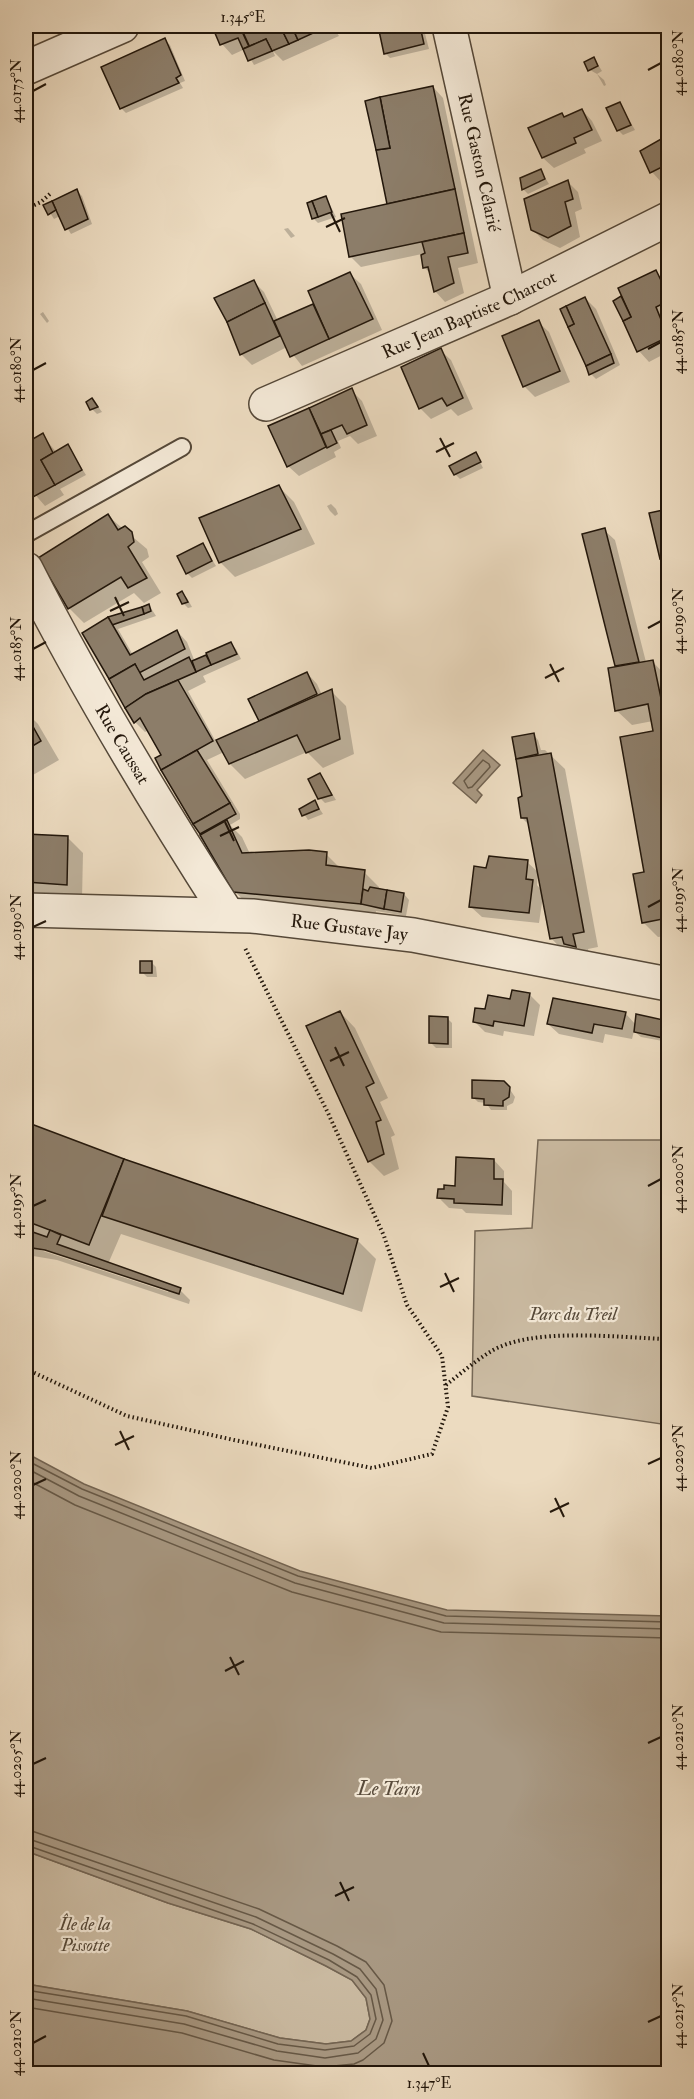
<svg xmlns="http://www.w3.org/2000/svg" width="694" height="2099" font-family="'IM FELL Double Pica',serif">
  <rect width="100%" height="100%" fill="#ecdbc0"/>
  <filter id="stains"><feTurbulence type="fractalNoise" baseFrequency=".00333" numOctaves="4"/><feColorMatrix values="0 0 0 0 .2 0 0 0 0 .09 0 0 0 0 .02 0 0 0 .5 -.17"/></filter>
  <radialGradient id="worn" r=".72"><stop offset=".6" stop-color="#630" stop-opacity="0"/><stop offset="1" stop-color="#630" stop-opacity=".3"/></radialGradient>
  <!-- green -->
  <g fill="#cabaa1" stroke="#766856" stroke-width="1.5">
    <polygon points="538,1140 668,1140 668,1425 472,1396 475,1231 532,1228"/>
    <polygon points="26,1851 168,1903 251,1929 326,1966 352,1980 366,1998 370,2019 366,2030 351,2041 326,2044 280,2038 187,2011 26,1984"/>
  </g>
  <!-- water -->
  <g fill="#a89882" stroke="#736452" stroke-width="1.5">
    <polygon points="483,750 500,765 477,790 482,795 476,803 453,783"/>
    <polygon points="26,1453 84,1484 300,1571 447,1610 668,1616 668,2073 26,2073 26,1984 187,2011 280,2038 326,2044 351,2041 366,2030 370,2019 366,1998 352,1980 326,1966 251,1929 168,1903 26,1851"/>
  </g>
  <!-- shadow -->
  <g fill="#0003" fill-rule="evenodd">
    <polygon points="213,26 350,26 350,27 337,33 339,36 283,61 273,51 275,56 254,65 245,49 232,55 222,44"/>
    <polygon points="379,26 423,26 429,49 390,58 385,53"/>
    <polygon points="165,40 170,45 185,81 180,83 183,88 126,113 121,108"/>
    <polygon points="594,58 602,71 597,74 604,80 606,85 604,86 597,74 590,70"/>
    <polygon points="433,87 443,98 478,263 458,268 464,293 445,302 435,291 431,274 424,267 422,254 361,267 351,257 389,205"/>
    <polygon points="620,104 635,130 623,135 618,130"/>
    <polygon points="582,110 592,121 602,141 584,149 586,153 554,168 543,158 565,118"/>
    <polygon points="668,137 668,179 662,183 652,172 642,152"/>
    <polygon points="541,171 549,184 528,194 523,189"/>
    <polygon points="568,182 578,192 582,209 575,212 580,237 560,248 543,240 532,229"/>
    <polygon points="77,191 82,196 92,224 71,234 60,216 54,219 45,205"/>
    <polygon points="326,197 336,217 318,223 313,218"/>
    <polygon points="288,228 295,236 291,238 284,229"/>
    <polygon points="656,272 668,287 668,316 666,317 668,323 668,352 649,362 639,351 615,302"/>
    <polygon points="350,274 361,284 382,330 302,366 287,347 252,365 241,354 216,299 254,282 264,292 278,321 315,305"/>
    <polygon points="585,298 596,309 620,365 596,379 591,374"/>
    <polygon points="43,312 49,321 47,323 40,314"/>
    <polygon points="538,322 549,332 570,382 535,397 524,386"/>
    <polygon points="440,350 451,360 473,409 458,416 451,409 431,419 420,408"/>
    <polygon points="351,390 362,401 377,436 358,444 350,436 338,441 341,448 334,452 336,457 299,476 288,466 270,426"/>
    <polygon points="92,400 97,405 102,412 97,414 92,409 88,403"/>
    <polygon points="26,421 35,439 42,435 57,453 68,446 86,475 60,489 64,495 45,506 32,491 26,495"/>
    <polygon points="476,454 483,468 460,479 455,474"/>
    <polygon points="279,487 294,502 315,544 235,577 220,562"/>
    <polygon points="331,504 336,509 338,514 335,516 330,511 327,506"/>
    <polygon points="668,510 668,565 661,558 651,514"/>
    <polygon points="108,516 147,549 149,557 142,562 161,593 144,603 134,593 84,623 69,608 40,558"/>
    <polygon points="604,530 615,540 646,662 652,661 667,677 668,682 668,936 658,937 643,922 655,732 653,721 632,725 616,710 618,667"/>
    <polygon points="203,545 216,566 192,578 187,573"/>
    <polygon points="182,593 187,598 192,607 188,608 183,603"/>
    <polygon points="149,605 156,616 118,629 133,655 177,631 187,642 195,662 231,644 236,649 241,659 203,676 206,682 188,691 216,742 261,722 260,720 307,673 317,684 322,695 331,691 346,706 354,754 323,768 307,752 245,779 230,764 224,752 207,760 240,814 240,819 230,825 242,837 250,854 326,854 341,869 364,872 379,887 379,890 404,894 409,900 406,916 376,911 375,919 250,906 234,891 157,759 163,756 149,730 145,732 135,722 84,633"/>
    <polygon points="26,712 38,724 59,760 26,779"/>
    <polygon points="533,734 538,740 541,750 545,750 565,769 598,947 588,949 590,961 566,954 551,938 543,896 539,923 482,917 471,907 488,869 527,862 538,872 537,885 542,891 530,826 522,818 524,797 514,738"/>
    <polygon points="319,775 324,780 336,800 325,803 320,798"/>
    <polygon points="315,802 323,814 308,820 301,809"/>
    <polygon points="26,835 68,838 83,853 82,899 26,896"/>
    <polygon points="151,962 156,967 157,977 147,977 142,972"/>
    <polygon points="530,995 540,1005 534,1036 504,1031 503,1036 485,1032 474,1021 486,1011"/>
    <polygon points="340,1012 355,1028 388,1098 380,1102 395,1135 391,1137 399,1169 384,1176 369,1161"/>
    <polygon points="626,1014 636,1025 638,1016 668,1022 668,1042 641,1037 634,1031 632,1039 605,1034 603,1043 559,1034 548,1024"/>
    <polygon points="447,1018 452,1023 452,1048 436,1048 431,1043"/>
    <polygon points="509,1088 515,1097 513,1103 507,1106 507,1110 491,1110 486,1103 478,1102 473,1097"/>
    <path d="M26,1124L123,1161L357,1240L376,1259L362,1312L121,1234L108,1264L180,1290L190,1300L189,1304L57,1260L33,1256L26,1249ZM38,1246L169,1290L168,1292L37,1249Z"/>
    <polygon points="494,1160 504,1171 504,1182 512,1191 512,1215 466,1213 462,1209 449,1208 439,1198"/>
  </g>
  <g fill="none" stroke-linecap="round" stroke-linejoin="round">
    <!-- shore -->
    <g stroke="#665846" stroke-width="1.5">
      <polygon points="483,760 489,764 490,767 472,787 468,788 464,781"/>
      <polyline points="26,1460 82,1489 298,1576 446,1616 668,1622"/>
      <polyline points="26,1468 79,1496 295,1583 444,1623 668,1629"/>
      <polyline points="26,1479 75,1505 292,1592 441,1632 668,1638"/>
      <polyline points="26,1829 259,1909 337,1946 366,1962 384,1985 392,2021 384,2043 363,2060 354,2064 324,2067 274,2060 182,2033 26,2007"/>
      <polyline points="26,1838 256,1917 333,1954 360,1969 376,1989 383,2020 376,2039 358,2053 325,2058 277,2051 184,2024 26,1998"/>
      <polyline points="26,1845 253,1924 329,1960 357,1977 371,1995 376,2019 370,2034 354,2046 325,2050 278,2044 186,2016 26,1990"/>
    </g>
  </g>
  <!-- building -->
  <g fill="#8c7d69" stroke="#23170b" stroke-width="1.5">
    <polygon points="212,26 280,26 289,44 272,51 266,39 243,49 238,38 220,45"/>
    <polygon points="280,26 301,26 293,29 298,40 289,44"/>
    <polygon points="301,26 318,26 320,30 298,40 293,29"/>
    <polygon points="378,26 420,26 424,44 384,54"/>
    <polygon points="165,38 181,75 176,78 179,83 120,109 101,67"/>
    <polygon points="266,39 272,51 248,61 243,49"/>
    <polygon points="594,57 598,66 588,71 584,62"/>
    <polygon points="433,86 455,189 387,204 376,150 390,148 380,97"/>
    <polygon points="380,97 390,148 376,150 365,101"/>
    <polygon points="620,102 631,125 617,131 606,108"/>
    <polygon points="582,109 592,130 574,138 576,143 542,158 528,128 562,113 564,117"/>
    <polygon points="668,135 668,164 650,173 640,151"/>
    <polygon points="541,169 545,179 522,190 520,178"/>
    <polygon points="568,180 573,199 565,202 571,226 548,238 531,230 524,199"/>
    <polygon points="77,189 88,219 65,230 52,201"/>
    <polygon points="455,189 464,233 349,257 341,214"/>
    <polygon points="326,196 332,212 318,217 312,201"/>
    <polygon points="52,201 56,210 48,215 43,205"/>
    <polygon points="312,201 318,217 312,219 307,203"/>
    <polygon points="464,233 468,253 448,257 454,283 434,292 428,267 423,268 421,255 425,253 422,242"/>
    <polygon points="656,270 668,295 668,301 656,307 668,337 637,352 623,321 631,317 618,288"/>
    <polygon points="350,272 373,319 329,339 308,291"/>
    <polygon points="254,280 265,303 227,322 214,298"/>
    <polygon points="621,296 631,317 623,321 613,301"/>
    <polygon points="585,297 611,354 586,366 568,327 574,324 566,306"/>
    <polygon points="265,303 280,336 240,355 227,322"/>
    <polygon points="313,304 329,339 290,357 274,321"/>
    <polygon points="566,306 574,324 568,327 560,309"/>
    <polygon points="539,320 560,371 523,387 502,336"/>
    <polygon points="441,348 463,398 447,406 442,398 419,409 401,367"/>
    <polygon points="611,354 614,363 589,375 586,366"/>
    <polygon points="352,388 367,425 347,434 342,425 321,434 309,408"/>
    <polygon points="92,398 98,407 90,410 86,402"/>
    <polygon points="309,408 326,447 287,467 268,426"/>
    <polygon points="331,430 337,443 327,448 321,434"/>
    <polygon points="43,433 53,453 41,460 55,485 33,497 26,483 26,443"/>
    <polygon points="68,444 82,470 55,485 41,460"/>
    <polygon points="476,452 481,462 454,475 449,466"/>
    <polygon points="279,485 301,529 219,563 199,518"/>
    <polygon points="668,509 668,557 660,559 649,513"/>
    <polygon points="108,514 118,530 125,526 132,532 134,542 128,547 147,578 128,588 121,577 68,609 38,558"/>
    <polygon points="605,528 639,662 615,666 582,534"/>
    <polygon points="203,543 212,561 186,574 177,556"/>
    <polygon points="182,591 188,602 182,604 177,594"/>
    <polygon points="149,604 151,611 144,614 142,607"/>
    <polygon points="142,607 144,614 112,625 108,617"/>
    <polygon points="108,617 130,655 177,630 185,649 139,673 135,664 109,679 82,633"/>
    <polygon points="231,642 237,654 211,665 206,653"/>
    <polygon points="206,655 211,665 196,672 192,661"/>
    <polygon points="189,657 196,672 146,694 125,708 109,679 135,664 144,680"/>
    <polygon points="653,660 662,703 667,702 668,714 668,918 642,923 633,874 644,872 620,737 653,731 648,704 615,711 608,668"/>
    <polygon points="307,672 317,694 259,721 248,699"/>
    <polygon points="178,680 213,741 161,770 155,758 161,755 140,718 134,723 125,708 146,694"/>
    <polygon points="332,689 340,739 306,753 297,735 229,764 216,740"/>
    <polygon points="26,714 41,741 26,750"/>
    <polygon points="534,733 538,754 516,759 512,737"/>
    <polygon points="197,750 230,803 193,824 161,770"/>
    <polygon points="551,753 584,932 573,934 576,947 564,944 562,937 550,939 527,818 521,818 518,798 522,796 516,759"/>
    <polygon points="320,773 332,795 318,799 308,779"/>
    <polygon points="315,800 319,809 302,816 299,809"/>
    <polygon points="230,803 236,814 200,834 193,824"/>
    <polygon points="227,820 242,853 309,850 327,852 326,865 365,870 361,904 233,892 200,835"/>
    <polygon points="26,834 68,836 67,885 26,882"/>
    <polygon points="489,856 528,860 526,879 533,880 529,913 469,907 474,866 486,868"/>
    <polygon points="370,887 387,890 384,909 361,904 363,889 368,891"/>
    <polygon points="387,890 404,893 401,912 384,909"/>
    <rect x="140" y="961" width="12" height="12"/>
    <polygon points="512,990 530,993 524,1026 494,1021 493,1026 473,1022 475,1008 485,1009 488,995 510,999"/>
    <polygon points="553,998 626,1012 622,1029 594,1024 592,1033 547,1024"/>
    <polygon points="340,1011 374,1083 366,1087 381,1120 376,1122 384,1154 368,1162 306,1026"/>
    <polygon points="636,1014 668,1021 668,1039 634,1032"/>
    <polygon points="429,1016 448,1017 448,1044 429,1043"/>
    <polygon points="472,1080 504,1081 510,1087 509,1097 503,1101 503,1106 484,1105 484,1099 472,1098"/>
    <polygon points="26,1122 124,1159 89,1245 26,1221"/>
    <polygon points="456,1157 494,1159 494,1179 503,1179 502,1205 454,1203 454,1199 437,1198 438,1189 444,1189 444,1185 455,1186"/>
    <polygon points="124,1159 358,1239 343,1294 102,1216"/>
    <polygon points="27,1230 47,1237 50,1230 61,1235 57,1244 181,1288 179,1294 45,1250 26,1247"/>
  </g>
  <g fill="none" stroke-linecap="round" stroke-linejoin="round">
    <!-- service casing -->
    <g stroke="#554838" stroke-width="20">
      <polyline id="service" points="26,534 182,447"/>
    </g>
    <!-- minor casing -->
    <g stroke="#554838" stroke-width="36">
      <g id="minor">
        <path id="s1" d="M449,26L510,298"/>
        <polyline points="26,68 122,26"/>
        <path id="s2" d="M266,404L510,298L668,219"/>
        <path id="s3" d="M26,569C86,688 156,803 228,915"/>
        <path id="s4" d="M26,910L252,916L413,935L668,984"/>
      </g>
    </g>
    <!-- path -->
    <g stroke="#23170b" stroke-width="4" stroke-dasharray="1.5 3" stroke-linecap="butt">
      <polyline points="26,209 41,202 51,193"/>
      <polyline points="26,1369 127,1416 234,1440 372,1468 432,1454 448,1407 442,1356 407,1305 384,1236 328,1113 245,948"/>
      <path d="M446,1385C460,1374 475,1361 490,1352C531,1326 620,1338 668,1339"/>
    </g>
    <!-- service -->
    <use href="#service" stroke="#f3e8d6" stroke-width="16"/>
    <!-- minor -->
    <use href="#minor" stroke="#f3e8d6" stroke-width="33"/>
  </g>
  <!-- ticks -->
  <path fill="none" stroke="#23170b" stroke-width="2" d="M243,33L249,46M648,70L661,63M33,91L46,84M331,213L340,232M326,227L345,218M648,349L661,342M33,370L46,363M440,438L450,457M436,452L454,443M115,597L124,616M110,611L129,602M648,628L661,621M33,649L46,642M550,664L559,682M545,678L564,668M225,822L234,841M220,836L239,827M648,907L661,900M33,927L46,921M335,1047L344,1066M330,1061L349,1052M648,1186L661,1179M33,1206L46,1200M445,1273L454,1292M440,1287L459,1278M120,1431L129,1450M115,1445L134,1436M648,1464L661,1458M33,1485L46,1479M555,1498L564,1517M550,1512L569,1503M230,1657L239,1675M225,1671L244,1661M648,1743L661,1737M33,1764L46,1758M340,1882L349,1901M335,1896L354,1887M648,2022L661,2016M33,2043L46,2036M423,2053L429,2066"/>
  <g text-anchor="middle" stroke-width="4.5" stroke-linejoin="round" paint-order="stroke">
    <!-- street labels -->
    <g font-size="18" fill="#23170b" stroke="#f3e8d6">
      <text dy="6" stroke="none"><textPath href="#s1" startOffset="140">Rue Gaston Célarié</textPath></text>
      <text dy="6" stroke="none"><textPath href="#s2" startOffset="222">Rue Jean Baptiste Charcot</textPath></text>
      <text dy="6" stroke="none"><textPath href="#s3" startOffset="200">Rue Caussat</textPath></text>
      <text dy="6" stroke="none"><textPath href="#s4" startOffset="324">Rue Gustave Jay</textPath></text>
    </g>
    <!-- park labels -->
    <g font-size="18" font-style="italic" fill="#554838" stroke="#f3e8d6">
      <text x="573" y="1320">Parc du Treil</text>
      <text x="85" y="1930">Île de la<tspan x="85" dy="21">Pissotte</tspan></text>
    </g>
    <!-- water labels -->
    <g font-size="20" font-style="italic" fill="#584b3b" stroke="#f3e8d6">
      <text x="389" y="1795">Le Tarn</text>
    </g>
  </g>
  <!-- margin -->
  <rect width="694" height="2099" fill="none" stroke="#ecdbc0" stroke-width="66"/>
  <rect x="33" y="33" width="628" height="2033" fill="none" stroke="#23170b" stroke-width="2"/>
  <g font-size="15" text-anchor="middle" fill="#23170b">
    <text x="243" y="22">1.345°E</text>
    <text transform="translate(678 63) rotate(-90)" y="5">44.0180°N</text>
    <text transform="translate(16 91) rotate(-90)" y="5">44.0175°N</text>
    <text transform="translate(678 342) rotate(-90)" y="5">44.0185°N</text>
    <text transform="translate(16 370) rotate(-90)" y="5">44.0180°N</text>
    <text transform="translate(678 621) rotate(-90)" y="5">44.0190°N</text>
    <text transform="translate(16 649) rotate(-90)" y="5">44.0185°N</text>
    <text transform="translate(678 900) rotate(-90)" y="5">44.0195°N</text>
    <text transform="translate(16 927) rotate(-90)" y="5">44.0190°N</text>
    <text transform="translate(678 1179) rotate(-90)" y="5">44.0200°N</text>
    <text transform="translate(16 1206) rotate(-90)" y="5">44.0195°N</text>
    <text transform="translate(678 1458) rotate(-90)" y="5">44.0205°N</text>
    <text transform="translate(16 1485) rotate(-90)" y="5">44.0200°N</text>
    <text transform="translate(678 1737) rotate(-90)" y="5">44.0210°N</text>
    <text transform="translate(16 1764) rotate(-90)" y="5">44.0205°N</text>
    <text transform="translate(678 2016) rotate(-90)" y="5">44.0215°N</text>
    <text transform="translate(16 2043) rotate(-90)" y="5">44.0210°N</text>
    <text x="429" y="2088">1.347°E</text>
  </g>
  <rect width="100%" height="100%" filter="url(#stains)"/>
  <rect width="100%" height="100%" fill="url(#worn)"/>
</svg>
